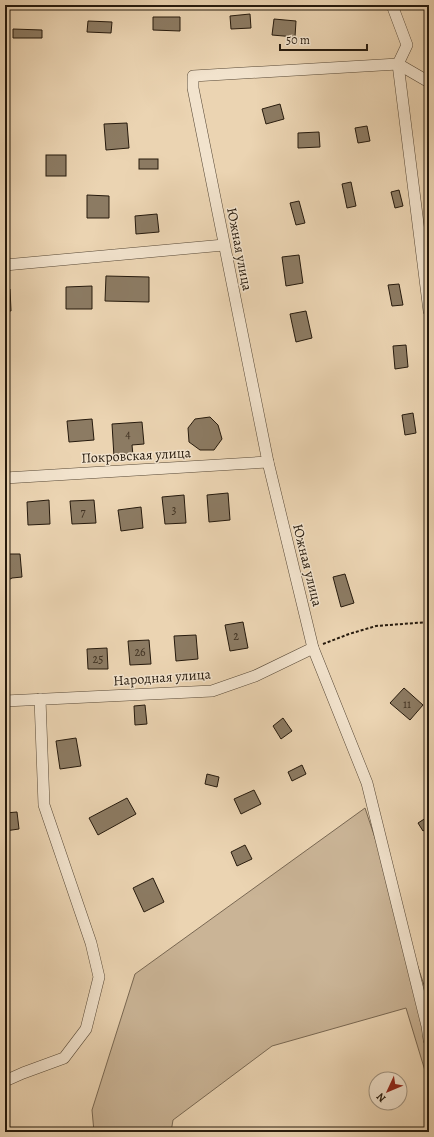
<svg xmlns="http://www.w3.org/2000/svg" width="434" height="1137" font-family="Alegreya,serif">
  <rect width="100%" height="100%" fill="#ebd4b2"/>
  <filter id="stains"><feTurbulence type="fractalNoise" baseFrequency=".005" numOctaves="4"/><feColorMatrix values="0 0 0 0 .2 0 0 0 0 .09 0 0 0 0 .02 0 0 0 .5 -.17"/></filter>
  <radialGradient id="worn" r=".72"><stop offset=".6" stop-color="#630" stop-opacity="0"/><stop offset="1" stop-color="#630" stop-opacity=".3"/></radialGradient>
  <!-- green -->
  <polygon fill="#cab496" stroke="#786752" points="365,808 429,1000 429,1084 406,1008 272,1046 173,1120 171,1132 94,1132 92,1110 135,974"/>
  <!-- building -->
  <g fill="#8c7b63" stroke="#261a0d">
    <polygon points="250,14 251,28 231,29 230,16"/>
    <polygon points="153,17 180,17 180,31 153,30"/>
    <polygon points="274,19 296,21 295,37 272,35"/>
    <polygon points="88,21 112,22 111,33 87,32"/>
    <polygon points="13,29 42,30 42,38 13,38"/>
    <polygon points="280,104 284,119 266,124 262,109"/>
    <polygon points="127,123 129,148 106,150 104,124"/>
    <polygon points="367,126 370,141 358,143 355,128"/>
    <polygon points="319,132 320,147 298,148 298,133"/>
    <rect x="46" y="155" width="20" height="21"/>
    <rect x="139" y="159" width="19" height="10"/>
    <polygon points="351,182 356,206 347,208 342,184"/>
    <polygon points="399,190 403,206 395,208 391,192"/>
    <polygon points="87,195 109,196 109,218 87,218"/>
    <polygon points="299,201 305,223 296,225 290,203"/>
    <polygon points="157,214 159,232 136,234 135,216"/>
    <polygon points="299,255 303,283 286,286 282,257"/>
    <polygon points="106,276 149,277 149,302 105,301"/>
    <polygon points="399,284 403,305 392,306 388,285"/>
    <polygon points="92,286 92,309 66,309 66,287"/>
    <polygon points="5,289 10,289 11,311 5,311"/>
    <polygon points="306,311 312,338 296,342 290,314"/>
    <polygon points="406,345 408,367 395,369 393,346"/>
    <polygon points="413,413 416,433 405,435 402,415"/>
    <polygon points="210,417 218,425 222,439 214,450 200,450 189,442 188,428 195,419"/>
    <polygon points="92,419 94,440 69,442 67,421"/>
    <polygon points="142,422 144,444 132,445 133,456 114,457 112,424"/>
    <polygon points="5,429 7,429 9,452 5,452"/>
    <polygon points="228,493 230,520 209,522 207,495"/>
    <polygon points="184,495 186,523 165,524 162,497"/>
    <polygon points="49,500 50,524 28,525 27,502"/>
    <polygon points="94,500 96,523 72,524 70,501"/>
    <polygon points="141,507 143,528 121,531 118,510"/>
    <polygon points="6,554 20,554 22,577 12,578 5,582 5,555"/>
    <polygon points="345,574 354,603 341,607 333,577"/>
    <polygon points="243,622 248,648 230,651 225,625"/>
    <polygon points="196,635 198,659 176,661 174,636"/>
    <polygon points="149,640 151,664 130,665 128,641"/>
    <polygon points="107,648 108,669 88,669 87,649"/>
    <polygon points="404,688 423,705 410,720 390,703"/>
    <polygon points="145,705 147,724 135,725 134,706"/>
    <polygon points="283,718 292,731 281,739 273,726"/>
    <polygon points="76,738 81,766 60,769 56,741"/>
    <polygon points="302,765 306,774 292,781 288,772"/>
    <polygon points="207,774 219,777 217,787 205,784"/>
    <polygon points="254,790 261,804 241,814 234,799"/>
    <polygon points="127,798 136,814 98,835 89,818"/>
    <polygon points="17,812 19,829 5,831 5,813"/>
    <polygon points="429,816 429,827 423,831 418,823"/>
    <polygon points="245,845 252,859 237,866 231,852"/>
    <polygon points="153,878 164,902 144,912 133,888"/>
  </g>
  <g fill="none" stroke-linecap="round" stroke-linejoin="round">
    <!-- street casing -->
    <g stroke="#574836" stroke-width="12">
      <g id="street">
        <polyline points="392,5 407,45 398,64 429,311"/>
        <polyline points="429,82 398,64 193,76 193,88 268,462 313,648 367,783 427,1026 429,1040"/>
        <polyline points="5,265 224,245"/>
        <polyline points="5,478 268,462"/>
        <polyline points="5,701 212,691 255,676 313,648"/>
        <polyline points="5,1081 23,1073 64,1058 86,1029 99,977 91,943 44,805 40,699"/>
      </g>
    </g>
    <!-- path -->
    <polyline stroke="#261a0d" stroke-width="2" stroke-dasharray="3 2" stroke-linecap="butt" points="323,644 349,634 376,626 429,622"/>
    <!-- street -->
    <use href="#street" stroke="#f2e3cd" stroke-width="11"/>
  </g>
  <g text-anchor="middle" stroke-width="3" stroke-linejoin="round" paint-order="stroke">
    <!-- number labels -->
    <g font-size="12" fill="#403222">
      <text x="128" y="438">4</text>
      <text x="174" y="514">3</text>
      <text x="83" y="516">7</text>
      <text x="236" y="640">2</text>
      <text x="140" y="656">26</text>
      <text x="98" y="663">25</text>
      <text x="407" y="708">11</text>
    </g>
    <!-- street labels -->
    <g font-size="14" fill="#261a0d" stroke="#f2e3cd">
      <text transform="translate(240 249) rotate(79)" y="5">Южная улица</text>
      <text transform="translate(136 455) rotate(-3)" y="5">Покровская улица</text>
      <text transform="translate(308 565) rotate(76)" y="5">Южная улица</text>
      <text transform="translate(162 677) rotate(-4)" y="5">Народная улица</text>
    </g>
  </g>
  <!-- margin -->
  <rect width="434" height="1137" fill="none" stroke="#ebd4b2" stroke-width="20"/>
  <rect x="6" y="6" width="422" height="1125" fill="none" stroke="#261a0d" stroke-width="2"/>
  <rect x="10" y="10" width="414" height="1117" fill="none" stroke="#261a0d"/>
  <!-- north arrow -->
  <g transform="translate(388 1091) rotate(226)"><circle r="19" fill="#f2e3cd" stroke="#a09380"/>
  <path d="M0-3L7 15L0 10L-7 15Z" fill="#8f2418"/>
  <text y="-6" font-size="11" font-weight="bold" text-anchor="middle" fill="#261a0d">N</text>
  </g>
  <!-- scale -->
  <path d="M280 44v6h87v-6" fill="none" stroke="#261a0d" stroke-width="2"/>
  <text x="286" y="44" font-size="12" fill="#261a0d" stroke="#f2e3cd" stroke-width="3" paint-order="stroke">50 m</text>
  <rect width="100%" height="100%" filter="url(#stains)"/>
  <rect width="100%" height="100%" fill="url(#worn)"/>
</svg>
